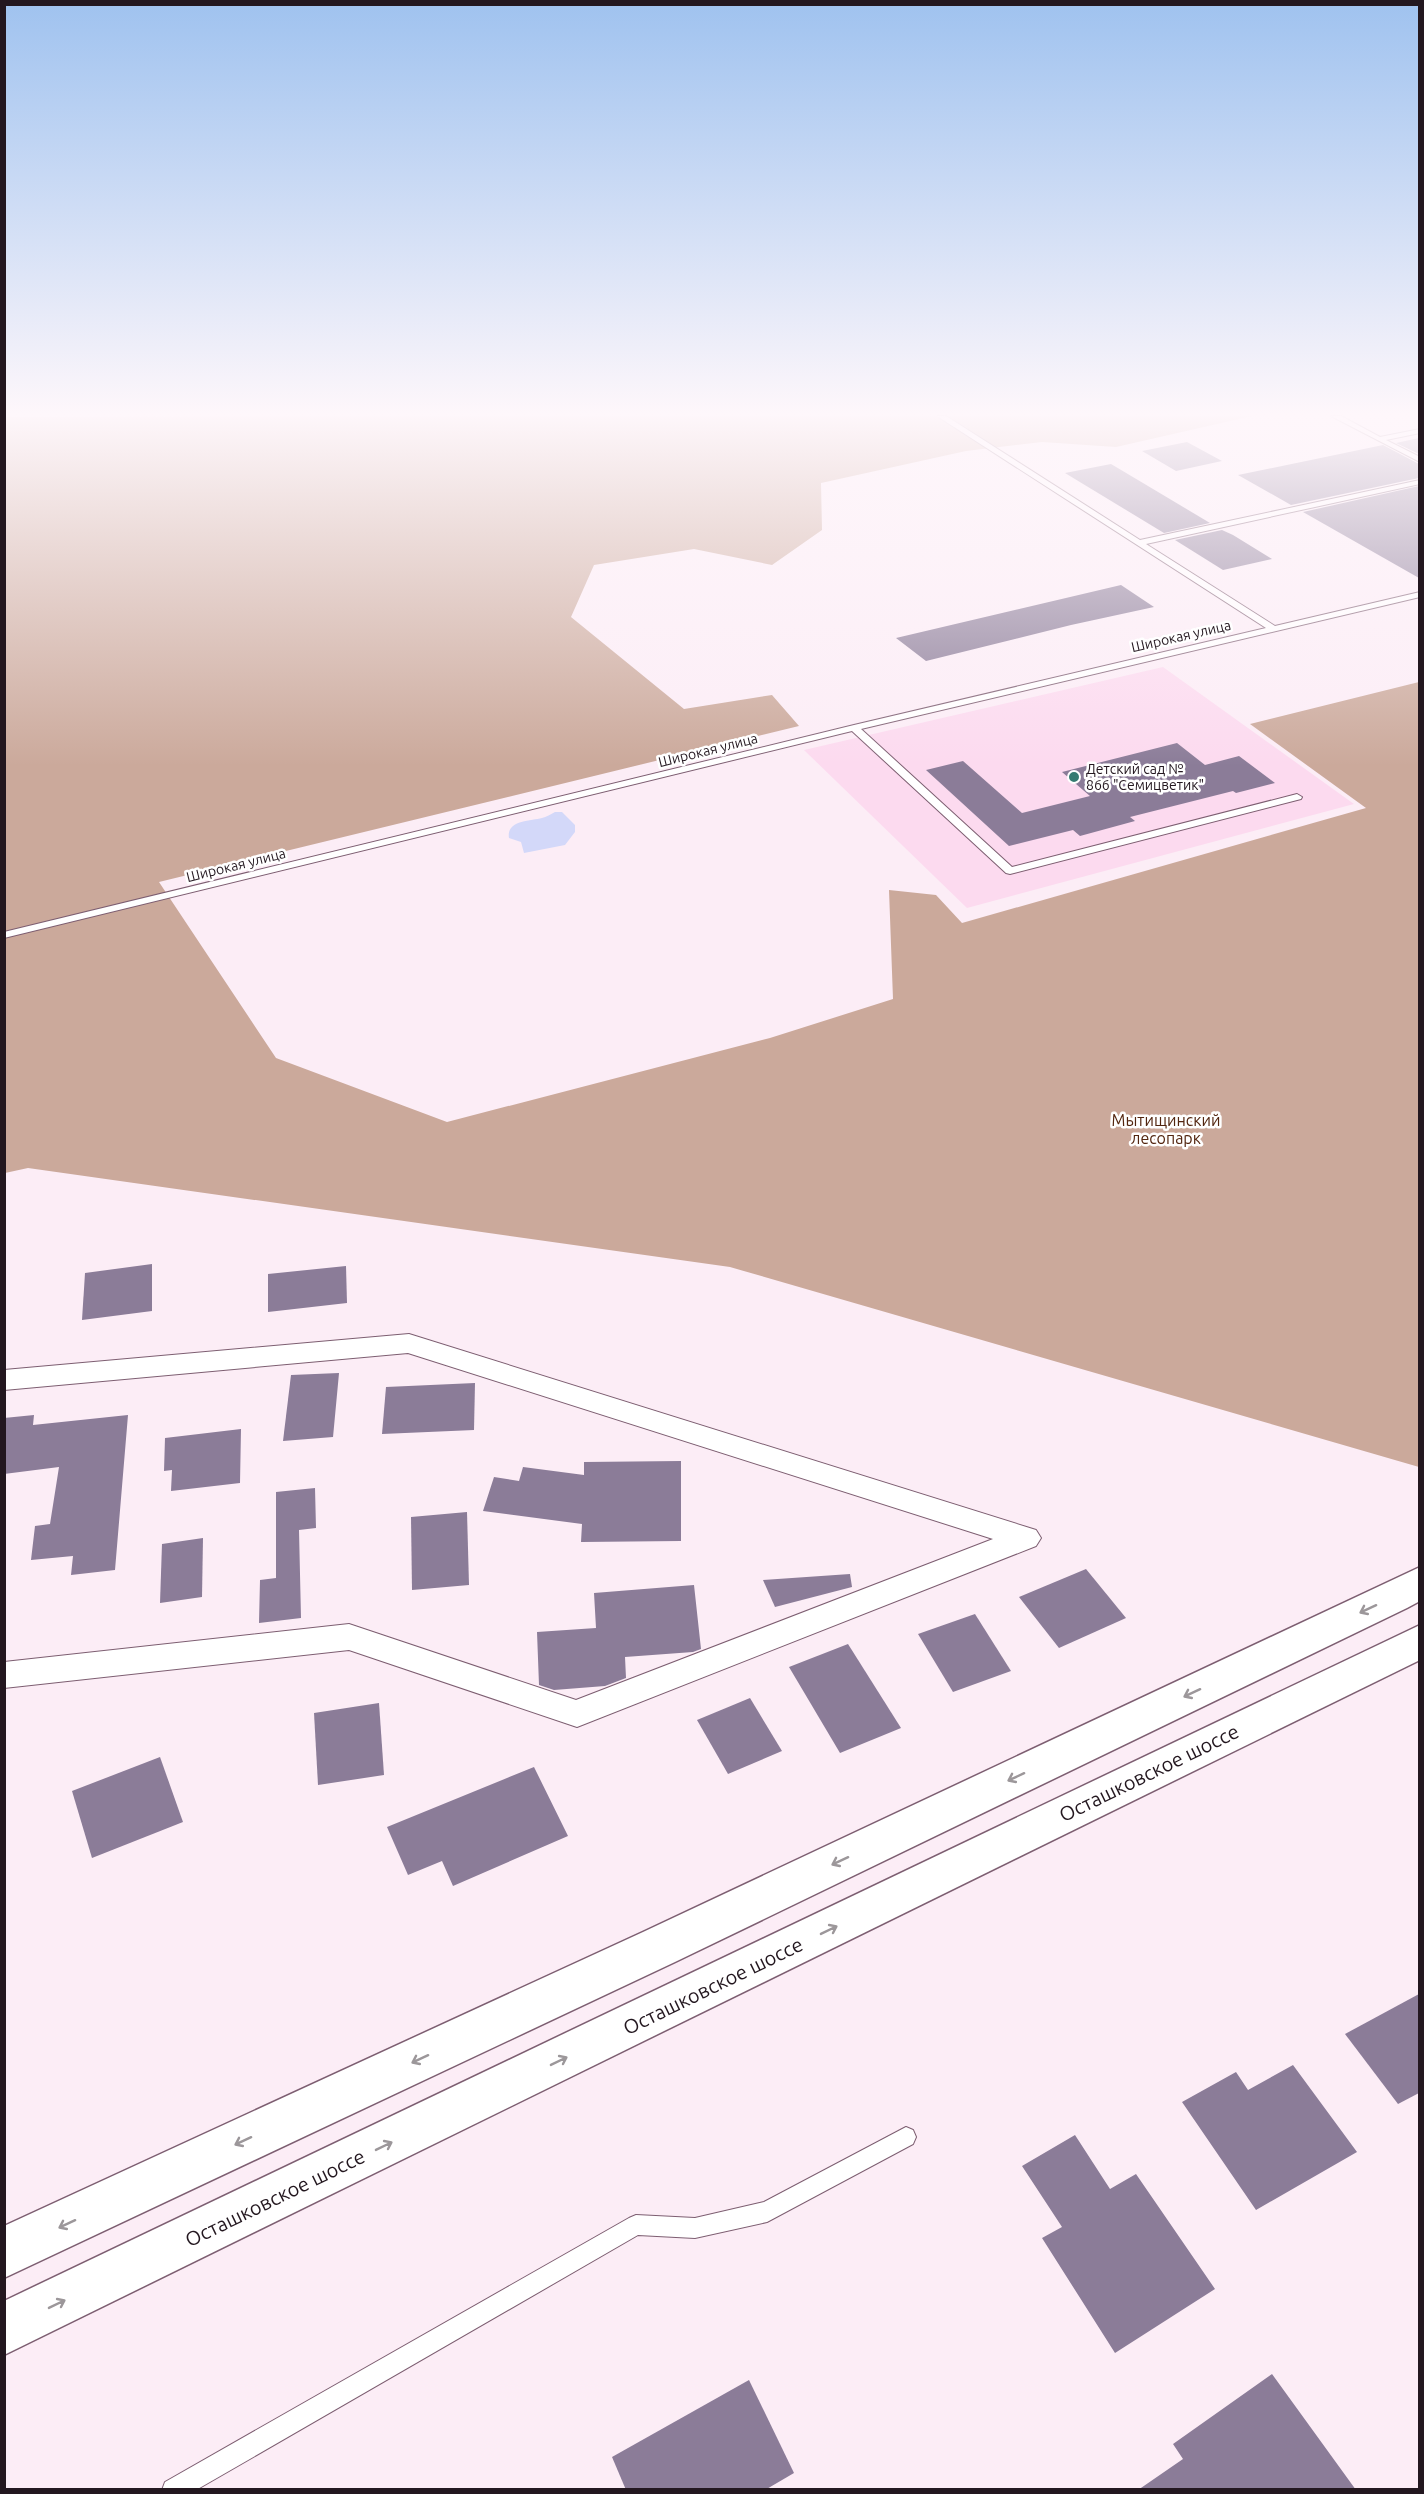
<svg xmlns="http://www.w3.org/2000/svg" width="1424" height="2494" font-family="Ubuntu,sans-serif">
  <rect width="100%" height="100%" fill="#fcedf6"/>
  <!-- built -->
  <polygon fill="#fcdaef" points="1163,667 1354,804 967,908 804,750"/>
  <!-- forest -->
  <polygon fill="#cba99b" points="1252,416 1116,447 1042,442 966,451 821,483 822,530 772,565 694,549 594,565 571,617 684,709 772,695 799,726 159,882 276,1058 447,1122 770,1038 893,999 889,890 936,895 962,923 1366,808 1250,724 1419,682 1419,1467 730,1267 28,1168 5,1173 4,417"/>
  <!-- water -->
  <path fill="#d3d8f9" d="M555,812H562L575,825V832L565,845L524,853L521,842L509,838C506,820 531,821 542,818C546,817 551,814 555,812Z"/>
  <!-- building -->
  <g fill="#8b7c98">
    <polygon points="1419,438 1419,454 1396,443"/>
    <polygon points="1187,442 1222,461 1176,471 1142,451"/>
    <polygon points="1383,445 1419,464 1419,478 1291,505 1238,475"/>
    <polygon points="1111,464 1143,483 1210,523 1164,533 1065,473"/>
    <polygon points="1419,486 1419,578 1303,512"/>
    <polygon points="1222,530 1233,535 1272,559 1223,570 1175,540"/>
    <polygon points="1121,585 1154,607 1071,625 926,661 896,638"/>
    <polygon points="1177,743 1205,765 1239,756 1275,783 1236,793 1233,791 1130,817 1135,821 1080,836 1073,830 1009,846 926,770 963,761 1022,813 1090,796 1062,772"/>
    <polygon points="152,1264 152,1311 82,1320 85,1273"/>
    <polygon points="346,1266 347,1303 268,1312 268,1274"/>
    <polygon points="339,1373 333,1437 283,1441 291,1375"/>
    <polygon points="475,1383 474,1430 382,1434 386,1387"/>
    <polygon points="34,1415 33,1425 128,1415 115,1570 71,1575 73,1556 31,1560 35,1526 50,1524 59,1467 4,1474 4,1418"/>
    <polygon points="241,1429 240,1483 171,1491 172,1470 164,1471 165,1438"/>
    <polygon points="681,1461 681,1541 581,1542 582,1524 483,1511 494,1477 519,1481 523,1467 584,1475 584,1462"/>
    <polygon points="315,1488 316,1528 299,1530 301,1618 259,1623 260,1580 276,1578 276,1492"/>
    <polygon points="467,1512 469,1585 412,1590 411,1517"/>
    <polygon points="203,1538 202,1597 160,1603 162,1544"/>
    <polygon points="1086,1569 1126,1618 1059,1648 1019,1597"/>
    <polygon points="850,1574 852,1587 775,1607 763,1580"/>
    <polygon points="694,1585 701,1649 693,1652 625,1657 626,1678 605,1686 554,1690 539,1685 537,1632 596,1628 594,1593"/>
    <polygon points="975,1614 1011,1671 953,1692 918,1634"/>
    <polygon points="848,1644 901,1728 840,1753 789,1667"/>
    <polygon points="750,1698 782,1751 728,1774 697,1720"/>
    <polygon points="379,1703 384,1775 318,1785 314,1713"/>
    <polygon points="160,1757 183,1822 92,1858 72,1791"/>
    <polygon points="534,1767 568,1836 453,1886 442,1861 408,1875 387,1827"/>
    <polygon points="1419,1994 1419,2093 1398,2104 1345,2034"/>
    <polygon points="1293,2065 1357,2152 1256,2210 1182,2102 1236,2072 1248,2090"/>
    <polygon points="1075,2135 1110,2189 1136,2174 1215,2289 1115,2353 1042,2238 1062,2227 1022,2166"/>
    <polygon points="1272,2374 1356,2490 1138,2490 1183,2459 1173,2444"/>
    <polygon points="749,2380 794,2473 765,2490 626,2490 612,2457"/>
  </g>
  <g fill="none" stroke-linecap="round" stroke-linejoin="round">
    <!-- service casing -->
    <g stroke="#7d5e71" stroke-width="2">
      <g id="service">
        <polygon points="937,416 946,416 1140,540 1420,480 1420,484 1146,544 1275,626 1420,592 1420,597 861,729 1012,867 1297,794 1302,797 1301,799 1010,874 1006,873 852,731 4,938 4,932 854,725 1266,628"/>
        <polygon points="1331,416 1341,416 1380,437 1420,429 1420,433 1386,440 1420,457 1420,462"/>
        <polygon points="906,2127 913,2130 916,2137 913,2144 767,2222 695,2238 638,2235 196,2490 162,2490 165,2482 629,2218 636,2215 695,2218 764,2202"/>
      </g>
    </g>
    <!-- minor casing -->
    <g stroke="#7d5e71" stroke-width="2">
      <polygon id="minor" points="409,1334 1036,1530 1041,1538 1036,1546 577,1727 349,1650 4,1688 4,1662 349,1624 576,1700 993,1539 408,1353 4,1390 4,1370"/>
    </g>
    <!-- secondary casing -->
    <g stroke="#7d5e71" stroke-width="3">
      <g id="secondary">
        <polygon points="1420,1567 1420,1601 1407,1608 675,1962 4,2278 4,2226 643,1932"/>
        <polygon points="1420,1625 1420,1660 4,2355 4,2301"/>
      </g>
    </g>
    <!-- service -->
    <use href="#service" fill="#fff" fill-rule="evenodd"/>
    <!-- minor -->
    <use href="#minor" fill="#fff" fill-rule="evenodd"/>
    <!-- secondary -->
    <use href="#secondary" fill="#fff" fill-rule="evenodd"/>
  </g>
  <!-- one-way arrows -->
  <defs><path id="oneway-shaft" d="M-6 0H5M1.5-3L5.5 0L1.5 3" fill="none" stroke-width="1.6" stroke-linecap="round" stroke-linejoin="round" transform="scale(1.5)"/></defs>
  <g stroke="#9c979a">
    <use href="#oneway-shaft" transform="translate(1368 1609) rotate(155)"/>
    <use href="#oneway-shaft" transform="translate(1192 1693) rotate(155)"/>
    <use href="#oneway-shaft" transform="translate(1016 1777) rotate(155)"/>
    <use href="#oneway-shaft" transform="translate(840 1861) rotate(155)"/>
    <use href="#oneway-shaft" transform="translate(829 1930) rotate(-26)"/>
    <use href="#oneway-shaft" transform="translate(420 2059) rotate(155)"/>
    <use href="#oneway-shaft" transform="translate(559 2061) rotate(-26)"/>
    <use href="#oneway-shaft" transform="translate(243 2141) rotate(155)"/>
    <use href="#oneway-shaft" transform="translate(384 2146) rotate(-26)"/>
    <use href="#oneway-shaft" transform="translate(67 2224) rotate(155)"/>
    <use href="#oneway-shaft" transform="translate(57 2304) rotate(-26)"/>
  </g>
  <!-- sky -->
  <linearGradient id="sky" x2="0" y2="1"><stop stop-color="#9fc2ef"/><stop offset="0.54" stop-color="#fef7fb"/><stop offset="1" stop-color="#fef7fb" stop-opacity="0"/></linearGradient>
  <rect width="1424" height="766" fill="url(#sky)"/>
  <!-- markers -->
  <circle fill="#357b71" stroke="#fff" stroke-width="2" cx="1074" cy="777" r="6"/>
  <g text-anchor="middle" stroke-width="5" stroke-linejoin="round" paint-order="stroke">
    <!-- far-street labels -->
    <g font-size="14" fill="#23171f" stroke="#fff">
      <text transform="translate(1181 636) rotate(-13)" y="5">Широкая улица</text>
      <text transform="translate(708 750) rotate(-14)" y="5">Широкая улица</text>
      <text transform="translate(236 865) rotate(-14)" y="5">Широкая улица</text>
    </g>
    <!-- far-poi labels -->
    <g font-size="14" fill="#23171f" stroke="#fff" text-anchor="start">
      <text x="1086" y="774">Детский сад №<tspan x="1086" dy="16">866 "Семицветик"</tspan></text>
    </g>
    <!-- park labels -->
    <g font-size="16" fill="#52250f" stroke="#fff">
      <text x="1166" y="1126">Мытищинский<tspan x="1166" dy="18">лесопарк</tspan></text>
    </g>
    <!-- near-street labels -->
    <g font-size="20" fill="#23171f" stroke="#fff">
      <text transform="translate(1149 1773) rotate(-26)" y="7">Осташковское шоссе</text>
      <text transform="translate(713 1986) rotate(-26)" y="7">Осташковское шоссе</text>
      <text transform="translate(275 2198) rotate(-26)" y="7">Осташковское шоссе</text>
    </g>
  </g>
  <!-- border -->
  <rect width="1424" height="2494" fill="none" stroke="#23171f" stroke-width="12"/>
</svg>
